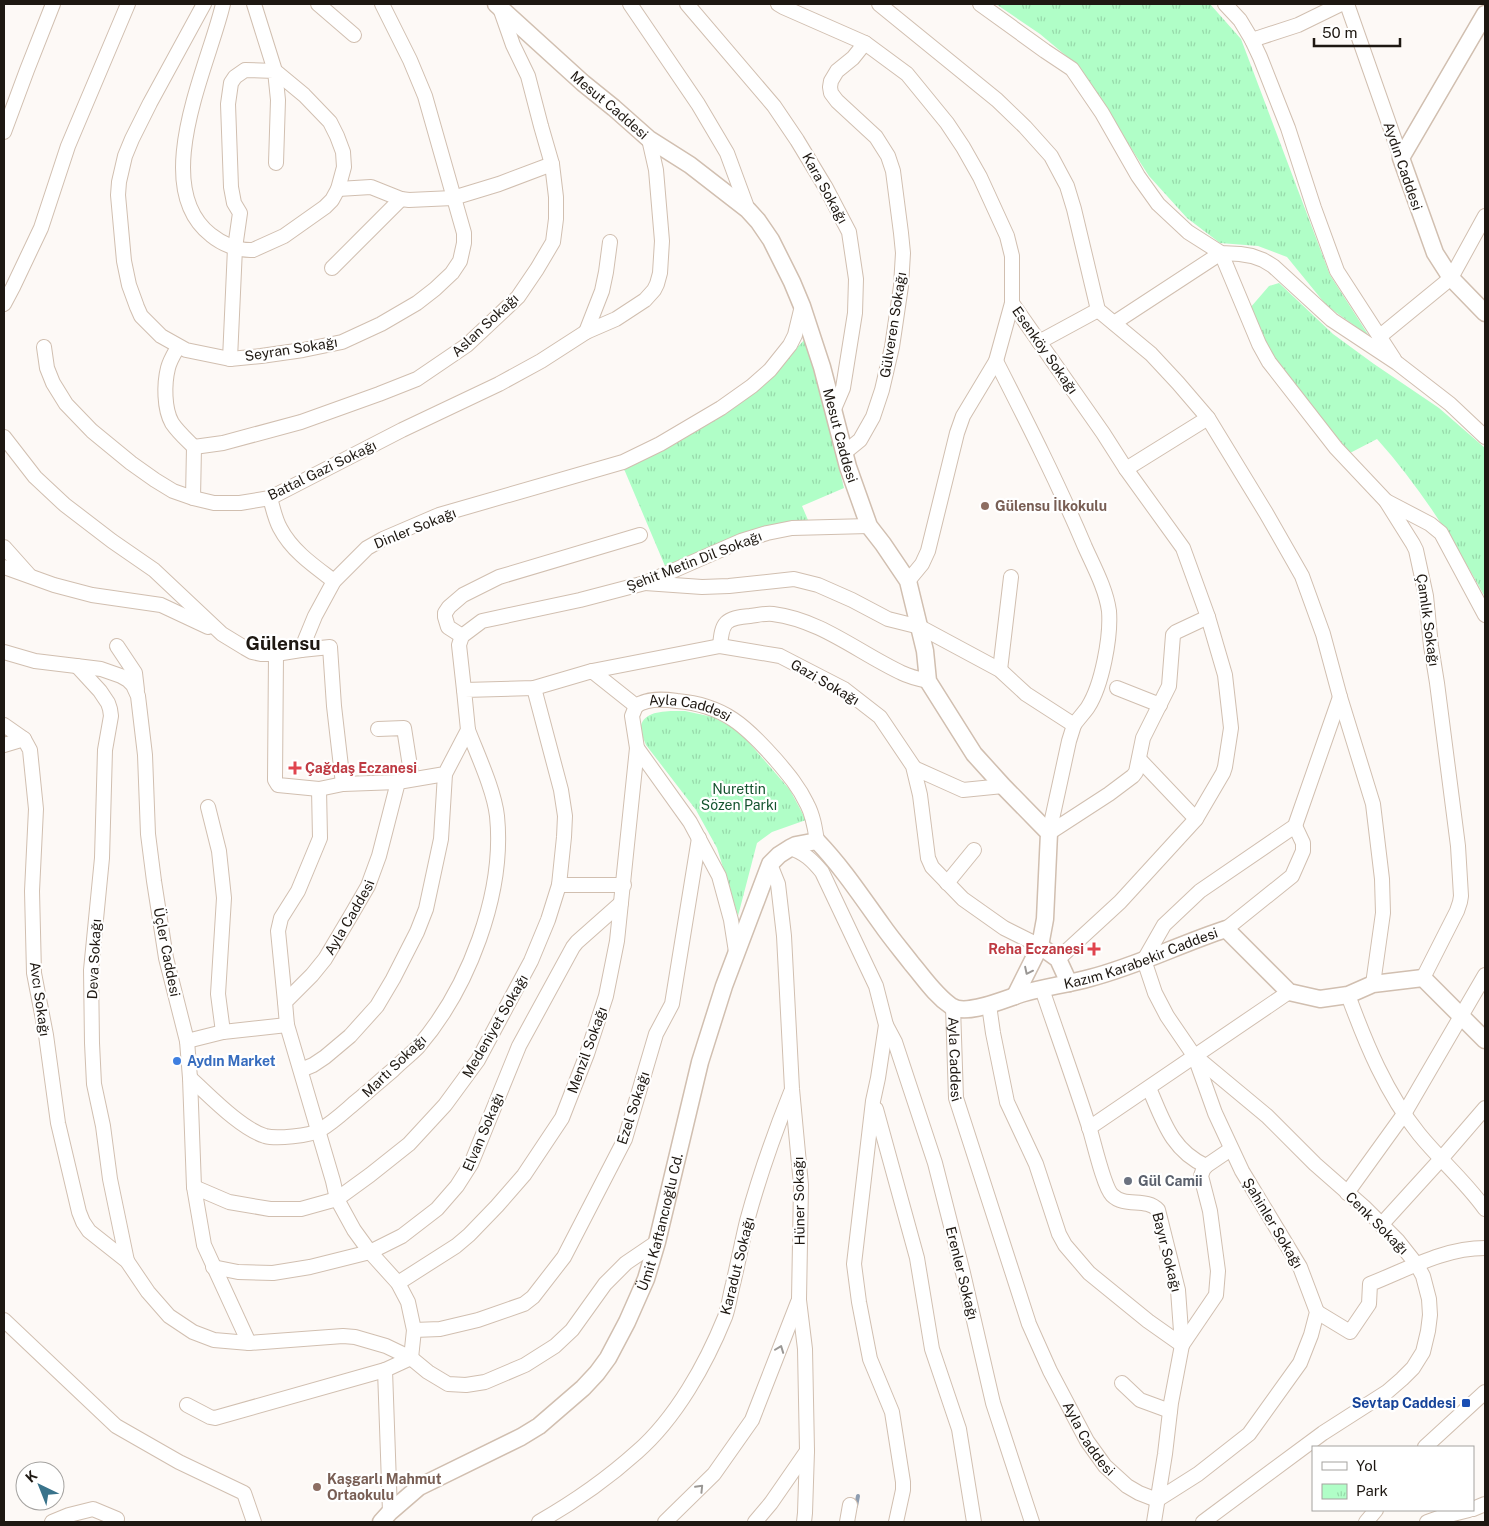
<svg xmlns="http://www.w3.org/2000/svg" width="1489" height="1526" font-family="'Public Sans',sans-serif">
  <defs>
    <pattern id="park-tufts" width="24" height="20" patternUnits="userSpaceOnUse" patternTransform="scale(1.25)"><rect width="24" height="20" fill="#b0fec7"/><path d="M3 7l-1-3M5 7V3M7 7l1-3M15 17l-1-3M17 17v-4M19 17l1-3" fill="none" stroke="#97d9aa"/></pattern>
  </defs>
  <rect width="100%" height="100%" fill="#fdf9f6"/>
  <!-- park -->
  <g fill="url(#park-tufts)">
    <polygon points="996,4 1210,4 1241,39 1330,275 1369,336 1327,306 1287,257 1258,246 1220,243 1187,218 1149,176 1077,65 1040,34"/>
    <path d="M1279,283L1333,334L1374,364L1439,408L1485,448V597C1454,541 1420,487 1377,439L1350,453L1290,381L1258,331L1250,308L1269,286Z"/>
    <polygon points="806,338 844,488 802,506 808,520 766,526 728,540 665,566 624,469 682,440 756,392"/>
    <path d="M685,711L713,717L739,731L790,790L806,820L772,832L757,843L738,916L717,848L696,810L646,745C644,739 640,733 641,726C644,709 672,711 685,711Z"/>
  </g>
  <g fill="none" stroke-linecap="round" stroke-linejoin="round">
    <!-- stream -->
    <polyline stroke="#8e9db0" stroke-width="4" points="856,1506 858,1496"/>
    <!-- minor casing -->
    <g stroke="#d1bfb0" stroke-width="16">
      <g id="minor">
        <polyline points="204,4 150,103 132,139 125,156 119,182 118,195 124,261 129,285 137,307 141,316 161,336 186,350 230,359 261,356 303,350 342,342 381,324 417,303 435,289 452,273 460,261 464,243 464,233 425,96 410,60 382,4"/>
        <path d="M223,4C209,65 148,186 211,235C222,244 238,251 253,250L284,236L325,207L332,200L338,189L344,167L343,152L337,136L330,122L304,95L275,71L254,4"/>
        <polyline points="318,4 354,35"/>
        <polyline points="630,4 698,104 727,153 748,210"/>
        <polyline points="687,4 774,106 797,140 826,188 849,232 856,279 855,313 843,388 834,409"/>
        <polyline points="778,4 783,7 865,43 907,74 947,123 963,147 980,177 1007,236 1012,256 1012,303 1103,433 1126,469 1183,548 1208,617 1176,632 1173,635 1169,686 1143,738 1136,772 1133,776 1109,794 1049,833"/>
        <polyline points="879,4 997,100 1025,127 1051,156 1067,186 1074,209 1098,310 1151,354 1178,383 1208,418 1266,513 1302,576 1323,634 1340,697 1373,804 1382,879 1383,913 1373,984"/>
        <polyline points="980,4 1045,51 1072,69 1102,113 1138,176 1158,204 1188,232 1221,253 1240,254 1252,256 1263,260 1273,266 1332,320 1397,363 1450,404 1485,437"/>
        <polyline points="1225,4 1240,20 1252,40 1260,57 1288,128 1314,208 1337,271 1394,359"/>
        <polyline points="1347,4 1401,158"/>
        <polyline points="1252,40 1298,25 1341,4"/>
        <polyline points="4,132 27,70 53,4"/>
        <polyline points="338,189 371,187 401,199 409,200 453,198 499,184 552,164"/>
        <polyline points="332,268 401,199"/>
        <polyline points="4,304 13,287 41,228 68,146 128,4"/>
        <polyline points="1114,323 1221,253 1259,344 1269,362 1336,448 1386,501 1413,544 1416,550 1426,596 1431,646 1437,683 1458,846 1461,896 1460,902 1457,911 1423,978"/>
        <polyline points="586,332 602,291 606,272 610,242"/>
        <polyline points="1379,337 1451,278 1485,216"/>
        <polyline points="1039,342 1098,310"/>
        <polyline points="44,347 47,368 53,383 66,404 92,431 131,463 155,480 173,491 193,498 214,503 240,503 270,498 402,430 499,384 541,361 586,332 616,319 645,300 654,290 657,284 660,273 662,241 656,170 649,139"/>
        <path d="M178,347C174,354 170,360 168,368C164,384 164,409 172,423C178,432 186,439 194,447L193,498"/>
        <polyline points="230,359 235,248 240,213 234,203 231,187 228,104 231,83 235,77 245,70 275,71 278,100 276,163"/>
        <path d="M996,361C1027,422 1058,483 1085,547C1094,567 1106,589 1109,611C1111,637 1102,685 1088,707C1084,713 1078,719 1074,725"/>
        <polyline points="4,437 35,477 65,505 112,541 154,570 222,634 245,648 252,652 261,654 276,654 301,650 315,616 334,581 367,548 383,539 439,515 623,462 660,444 721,408 752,386 770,370 790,345 795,335 802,306"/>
        <polyline points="194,447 223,443 301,422 379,394 417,379 467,345 518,297 537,269 553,242 556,219 556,197 552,164 541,126 528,76 513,45 500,8"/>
        <polyline points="844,453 860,440 873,417 882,390 892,347 901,286 903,253 901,233 893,171 888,156 876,137 837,101 831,93 830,87 831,81 837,71 853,58 865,43"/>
        <polyline points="1126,469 1208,418"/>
        <path d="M270,498C273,508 275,519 280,528C292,551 314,566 334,581"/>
        <polyline points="1386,501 1430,524 1441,533 1485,615"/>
        <polyline points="4,547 29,575"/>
        <polyline points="4,567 54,585 92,595 161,605 208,627"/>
        <polyline points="908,581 922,564 928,551 957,433 963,416 996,361 1012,303"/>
        <polyline points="645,583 702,587 729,586 794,579 818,585 852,600 888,619 920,627 1000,670 1026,694 1074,725 1069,741 1049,833"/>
        <polyline points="462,636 448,627 445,617 445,613 449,607 463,595 499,577 640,535"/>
        <polyline points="117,646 135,673 137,690"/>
        <path d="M720,646C722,622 725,618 750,616C758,615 766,613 773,614C821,620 859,653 902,673C910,677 919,679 928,681"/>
        <polyline points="301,650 330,647 334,706 343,784"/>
        <polyline points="4,652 35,661 101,669 121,676 128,680 133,685 138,696 145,755 148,834 154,881 166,958 187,1041 190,1078 194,1187 204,1245 249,1343"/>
        <polyline points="276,654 275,780 278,785 319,789 343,784 398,782"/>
        <polyline points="77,666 100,691 108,703 110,709 111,716 105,750 102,858 91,970 92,1043 94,1084 103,1126 110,1179 127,1261"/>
        <polyline points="1000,670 1011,577"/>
        <polyline points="592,671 720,646 780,656 844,689 880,717 913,766 920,795 928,858 932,867 963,899 1004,928 1040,946"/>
        <polyline points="1117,688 1160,705"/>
        <polyline points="464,690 459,645 462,636 482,621 580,600 645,583 741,541 767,533 792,528 869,526"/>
        <polyline points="636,706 632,716 637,748 690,822 719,876 731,920 736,952"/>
        <polyline points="4,725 24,739 30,750 36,809 32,891 34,973 46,1035 58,1123 79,1212 83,1222 89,1231 127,1261 148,1292 169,1316 193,1332 214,1340 249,1343 343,1336 355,1337 386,1346 411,1358 428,1372 448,1384 466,1385 485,1382 525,1365 555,1346 572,1330 605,1284 626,1263 657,1242"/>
        <polyline points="378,729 404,728 412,779"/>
        <polyline points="4,745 24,739"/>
        <polyline points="1139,759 1196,819"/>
        <polyline points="914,768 963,790 1003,786"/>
        <polyline points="208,807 219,851 224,898 218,994 223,1032 287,1025"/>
        <path d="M790,848C804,852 813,861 822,872L876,986L886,1025L878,1078L873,1101L854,1264L859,1302L870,1359L892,1412L903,1482V1490L896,1522"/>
        <polyline points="947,883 974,850"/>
        <polyline points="559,885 624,885"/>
        <polyline points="1226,929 1292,876 1303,851 1303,843 1295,826"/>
        <polyline points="1058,959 1120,902 1196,819 1223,773 1225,767 1231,728 1225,675 1208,617"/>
        <path d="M1042,989C1058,1036 1075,1083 1090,1130C1094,1143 1104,1187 1112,1195C1125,1208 1146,1197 1158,1210L1178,1290L1182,1345L1171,1403L1165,1454L1154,1522"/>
        <path d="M1348,995C1366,1044 1386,1093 1419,1134C1440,1160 1466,1182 1485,1209"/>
        <polyline points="285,1002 278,931 281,918 298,891 320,838 319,789"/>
        <polyline points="989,1005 993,1033 1007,1102 1036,1164 1059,1234 1065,1245 1089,1273 1148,1321 1182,1345"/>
        <path id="s1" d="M953,1007L956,1098L1029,1324L1050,1371L1087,1441L1105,1466L1127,1486L1139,1493L1157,1500"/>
        <polyline points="886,1025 895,1042 935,1163 963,1273 993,1403 1032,1522"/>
        <polyline points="187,1041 223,1032"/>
        <polyline points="1196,1057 1267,1116 1315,1164 1364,1207 1398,1241 1417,1265 1423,1276 1429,1299 1430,1315 1428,1331 1423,1352 1413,1368 1402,1379 1387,1392 1323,1433 1203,1522"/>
        <polyline points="301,1070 313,1065 325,1057 350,1036 377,1006 393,979 417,932 426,909 441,839 445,774"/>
        <path d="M190,1078C210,1096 240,1128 265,1136C276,1139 310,1136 320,1130C334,1122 346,1110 358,1100C370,1090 381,1080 393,1070C401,1062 410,1055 418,1047C468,989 505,894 497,816C494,790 478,756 468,730"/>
        <path d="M1149,1088C1163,1120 1171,1150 1206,1166"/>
        <polyline points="876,1109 917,1258 932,1349 959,1429 974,1522"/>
        <polyline points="1089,1128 1289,992"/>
        <polyline points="194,1187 229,1202 270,1209 301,1209 337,1199 370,1175 409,1144 445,1105 478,1060 531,961 548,920 559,885 564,837 565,816 561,790 534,688"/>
        <polyline points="1347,1193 1404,1114 1485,975"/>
        <polyline points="1381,1225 1441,1159 1485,1108"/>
        <polyline points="213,1267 238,1272 273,1273 310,1267 370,1252 402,1236 437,1209 457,1186 471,1164 519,1046 573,947 577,942 621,903"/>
        <polyline points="398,1283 456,1246 469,1235 497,1206 524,1175 562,1118 587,1054 606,996 617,941 637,748"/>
        <path d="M1317,1312L1350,1332L1369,1304L1370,1284C1408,1269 1444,1248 1485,1248"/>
        <polyline points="4,1320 116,1426 179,1462 244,1493 254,1522"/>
        <polyline points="414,1330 440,1329 478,1320 524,1304 533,1297 564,1257 625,1139 656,1034 672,1004 699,838"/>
        <polyline points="1182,1345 1216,1295 1218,1271 1210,1211 1201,1176 1203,1170 1206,1166 1231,1149"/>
        <path id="s2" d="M411,1358L414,1330L408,1302L398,1283L370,1252L354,1230L337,1199L333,1181L287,1025L285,1002L312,975L325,959L350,917L368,886L379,856L398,782L445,774L468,730L464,690L534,688L592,671L636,706C647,698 663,699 677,701C724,705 746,726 776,760C788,774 799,787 807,804C813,815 815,828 817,841"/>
        <polyline points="1122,1383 1140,1400 1170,1411"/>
        <polyline points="187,1405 210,1417 215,1418 385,1370"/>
        <polyline points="1425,1447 1485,1392"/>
        <polyline points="1157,1500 1198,1474 1249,1434 1300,1363 1311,1335 1317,1312 1300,1267 1242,1171 1215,1113 1195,1057 1167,1016 1155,993 1144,960 1164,925 1200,891 1295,826 1340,697"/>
        <polyline points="1473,1509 1485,1504"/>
        <polyline points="390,1512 385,1370 411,1358"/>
        <polyline points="52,1522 69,1515 93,1509 117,1519"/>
        <path d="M539,1522C574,1502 607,1479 637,1452C676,1418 706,1364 725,1317C729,1306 730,1295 733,1284C738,1263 742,1242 747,1221C759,1177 774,1134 791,1092"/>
        <polyline points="665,1522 714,1474 752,1420 798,1302"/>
        <polyline points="755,1522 771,1503 807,1451 805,1349 799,1300 801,1185 792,1089 784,936 778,884 770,864"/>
        <polyline points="804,1522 805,1513 807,1451"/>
        <polyline points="847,1522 850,1505"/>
        <polyline points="1366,1522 1376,1510"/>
        <polyline points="1427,1522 1441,1517 1469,1510"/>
      </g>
    </g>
    <!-- tertiary casing -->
    <g stroke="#d1bfb0" stroke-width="19">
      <g id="tertiary">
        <path id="s3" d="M496,4L583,83L614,108L649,139L690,165L748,210L758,221L771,240L792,282L802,306L822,367L848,467L869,526L883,544L908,581L925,651L928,681L974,754L1003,786L1049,833L1045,919L1040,946L1015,996"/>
        <polyline points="1485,14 1401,158 1435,253 1451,278 1485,313"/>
        <polyline points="1040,946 1058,959 1069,983"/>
        <path id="s4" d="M381,1522L390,1512L419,1487L521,1437L539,1426L583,1388L597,1373L608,1358L627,1322L646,1279L657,1242L700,1062L724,986L770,864L779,855L790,848L796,845L817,841C842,867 861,896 882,925C891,938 902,951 912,964C924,978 935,995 951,1006C966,1017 1007,998 1024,993C1046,987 1068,984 1090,978C1137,966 1180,944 1226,929L1289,992L1320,999L1348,995L1373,984L1423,978L1485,1040"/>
      </g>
    </g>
    <!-- minor -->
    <use href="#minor" stroke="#fff" stroke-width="14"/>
    <!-- tertiary -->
    <use href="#tertiary" stroke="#fff" stroke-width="16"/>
  </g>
  <!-- one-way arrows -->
  <defs><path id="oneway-chevron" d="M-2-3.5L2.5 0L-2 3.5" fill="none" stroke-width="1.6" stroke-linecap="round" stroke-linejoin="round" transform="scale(1.25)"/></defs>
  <g stroke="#9a9794">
    <use href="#oneway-chevron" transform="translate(1028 971) rotate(116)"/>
    <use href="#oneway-chevron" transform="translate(780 1349) rotate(-69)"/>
    <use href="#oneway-chevron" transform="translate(700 1488) rotate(-46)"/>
  </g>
  <!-- markers -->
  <g fill="#8d6e63" stroke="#fff" stroke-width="2">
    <circle cx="985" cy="506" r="5"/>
    <circle cx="317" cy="1487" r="5"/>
  </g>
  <g fill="#e0444e" stroke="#fff" stroke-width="2">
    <path d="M292.5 760.5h5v5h5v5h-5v5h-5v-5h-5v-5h5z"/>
    <path d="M1091.5 941.5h5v5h5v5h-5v5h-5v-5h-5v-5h5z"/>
  </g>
  <circle fill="#3f7fe0" stroke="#fff" stroke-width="2" cx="177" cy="1061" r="5"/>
  <circle fill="#6b7280" stroke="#fff" stroke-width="2" cx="1128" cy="1181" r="5"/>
  <rect fill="#1a4fb4" stroke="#fff" stroke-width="2" x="1461" y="1398" width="10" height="10" rx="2.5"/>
  <g text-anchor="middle" stroke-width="4.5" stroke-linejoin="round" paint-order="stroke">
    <!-- street labels -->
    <g font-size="14" fill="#1e1812" stroke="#fff">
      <text dy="5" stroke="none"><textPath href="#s3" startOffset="152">Mesut Caddesi</textPath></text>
      <text transform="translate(1403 166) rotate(71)" y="5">Aydın Caddesi</text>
      <text transform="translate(825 188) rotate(61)" y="5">Kara Sokağı</text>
      <text transform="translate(485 325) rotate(-43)" y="5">Aslan Sokağı</text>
      <text transform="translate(893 325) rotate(-81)" y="5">Gülveren Sokağı</text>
      <text transform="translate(291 349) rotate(-9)" y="5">Seyran Sokağı</text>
      <text transform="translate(1045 350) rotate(55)" y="5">Esenköy Sokağı</text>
      <text dy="5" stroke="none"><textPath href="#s3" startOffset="572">Mesut Caddesi</textPath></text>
      <text transform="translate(322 470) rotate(-26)" y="5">Battal Gazi Sokağı</text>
      <text transform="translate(415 528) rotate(-22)" y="5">Dinler Sokağı</text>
      <text transform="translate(694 561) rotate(-21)" y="5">Şehit Metin Dil Sokağı</text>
      <text transform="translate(1428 620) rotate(82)" y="5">Çamlık Sokağı</text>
      <text transform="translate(825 682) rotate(30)" y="5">Gazi Sokağı</text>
      <text dy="5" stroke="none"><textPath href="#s2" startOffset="1019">Ayla Caddesi</textPath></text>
      <text dy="5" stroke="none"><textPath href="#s2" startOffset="494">Ayla Caddesi</textPath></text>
      <text transform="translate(167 952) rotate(79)" y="5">Üçler Caddesi</text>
      <text dy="5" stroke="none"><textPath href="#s4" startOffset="1270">Kazım Karabekir Caddesi</textPath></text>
      <text transform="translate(94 959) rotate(-87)" y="5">Deva Sokağı</text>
      <text transform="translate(40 999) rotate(82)" y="5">Avcı Sokağı</text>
      <text transform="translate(495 1026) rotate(-60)" y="5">Medeniyet Sokağı</text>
      <text transform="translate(587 1050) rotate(-70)" y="5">Menzil Sokağı</text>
      <text dy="5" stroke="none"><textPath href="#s1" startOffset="52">Ayla Caddesi</textPath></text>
      <text transform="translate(394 1066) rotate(-44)" y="5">Martı Sokağı</text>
      <text transform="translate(633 1108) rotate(-72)" y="5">Ezel Sokağı</text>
      <text transform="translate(483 1132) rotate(-67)" y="5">Elvan Sokağı</text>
      <text transform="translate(799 1201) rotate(-91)" y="5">Hüner Sokağı</text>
      <text dy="5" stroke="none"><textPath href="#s4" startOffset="430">Ümit Kaftancıoğlu Cd.</textPath></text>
      <text transform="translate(1273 1223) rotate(59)" y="5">Şahinler Sokağı</text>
      <text transform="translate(1377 1223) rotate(45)" y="5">Cenk Sokağı</text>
      <text transform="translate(1167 1252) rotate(76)" y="5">Bayır Sokağı</text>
      <text transform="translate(737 1266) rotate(-76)" y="5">Karadut Sokağı</text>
      <text transform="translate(962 1273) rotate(76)" y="5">Erenler Sokağı</text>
      <text dy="5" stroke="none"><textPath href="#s1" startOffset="458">Ayla Caddesi</textPath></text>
    </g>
    <!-- education labels -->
    <g font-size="14" font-weight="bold" fill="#785e54" stroke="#fff" text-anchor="start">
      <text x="995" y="511">Gülensu İlkokulu</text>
      <text x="327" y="1484">Kaşgarlı Mahmut<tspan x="327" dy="16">Ortaokulu</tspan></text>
    </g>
    <!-- health labels -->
    <g font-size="14" font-weight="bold" fill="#be3a42" stroke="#fff" text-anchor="start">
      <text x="305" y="773">Çağdaş Eczanesi</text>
      <text x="1084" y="954" text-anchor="end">Reha Eczanesi</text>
    </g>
    <!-- park labels -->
    <g font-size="14" fill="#15542f" stroke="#fff">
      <text x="739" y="794">Nurettin<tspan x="739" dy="16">Sözen Parkı</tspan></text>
    </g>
    <!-- shop labels -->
    <g font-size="14" font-weight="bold" fill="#366cbe" stroke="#fff" text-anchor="start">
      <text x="187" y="1066">Aydın Market</text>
    </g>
    <!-- worship labels -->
    <g font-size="14" font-weight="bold" fill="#5b616d" stroke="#fff" text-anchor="start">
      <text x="1138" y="1186">Gül Camii</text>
    </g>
    <!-- transit labels -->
    <g font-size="14" font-weight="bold" fill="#164399" stroke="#fff" text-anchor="end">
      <text x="1456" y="1408">Sevtap Caddesi</text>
    </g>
    <!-- district labels -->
    <g font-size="19" font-weight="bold" fill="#1e1812" stroke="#fff">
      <text x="283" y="650">Gülensu</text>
    </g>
  </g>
  <!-- border -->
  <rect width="1489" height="1526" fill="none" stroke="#1e1812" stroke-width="10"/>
  <!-- legend -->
  <rect x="1312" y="1446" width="162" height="65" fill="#ffffff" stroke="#a5a3a0"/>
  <rect x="1322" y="1462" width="25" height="8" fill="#ffffff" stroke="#a5a3a0"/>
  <text x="1356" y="1471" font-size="15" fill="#1e1812">Yol</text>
  <rect x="1322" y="1484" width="25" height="15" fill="url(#park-tufts)" stroke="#a5a3a0"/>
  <text x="1356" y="1496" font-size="15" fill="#1e1812">Park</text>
  <!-- north arrow -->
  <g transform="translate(40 1486) rotate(317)"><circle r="24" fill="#ffffff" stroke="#a5a3a0"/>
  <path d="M0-4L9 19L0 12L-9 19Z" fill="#39738b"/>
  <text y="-8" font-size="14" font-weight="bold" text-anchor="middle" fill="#1e1812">K</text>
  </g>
  <!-- scale -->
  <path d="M1314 38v8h86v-8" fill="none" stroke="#1e1812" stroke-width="2.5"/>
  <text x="1322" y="38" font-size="15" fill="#1e1812" stroke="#ffffff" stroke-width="4" paint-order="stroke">50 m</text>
</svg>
